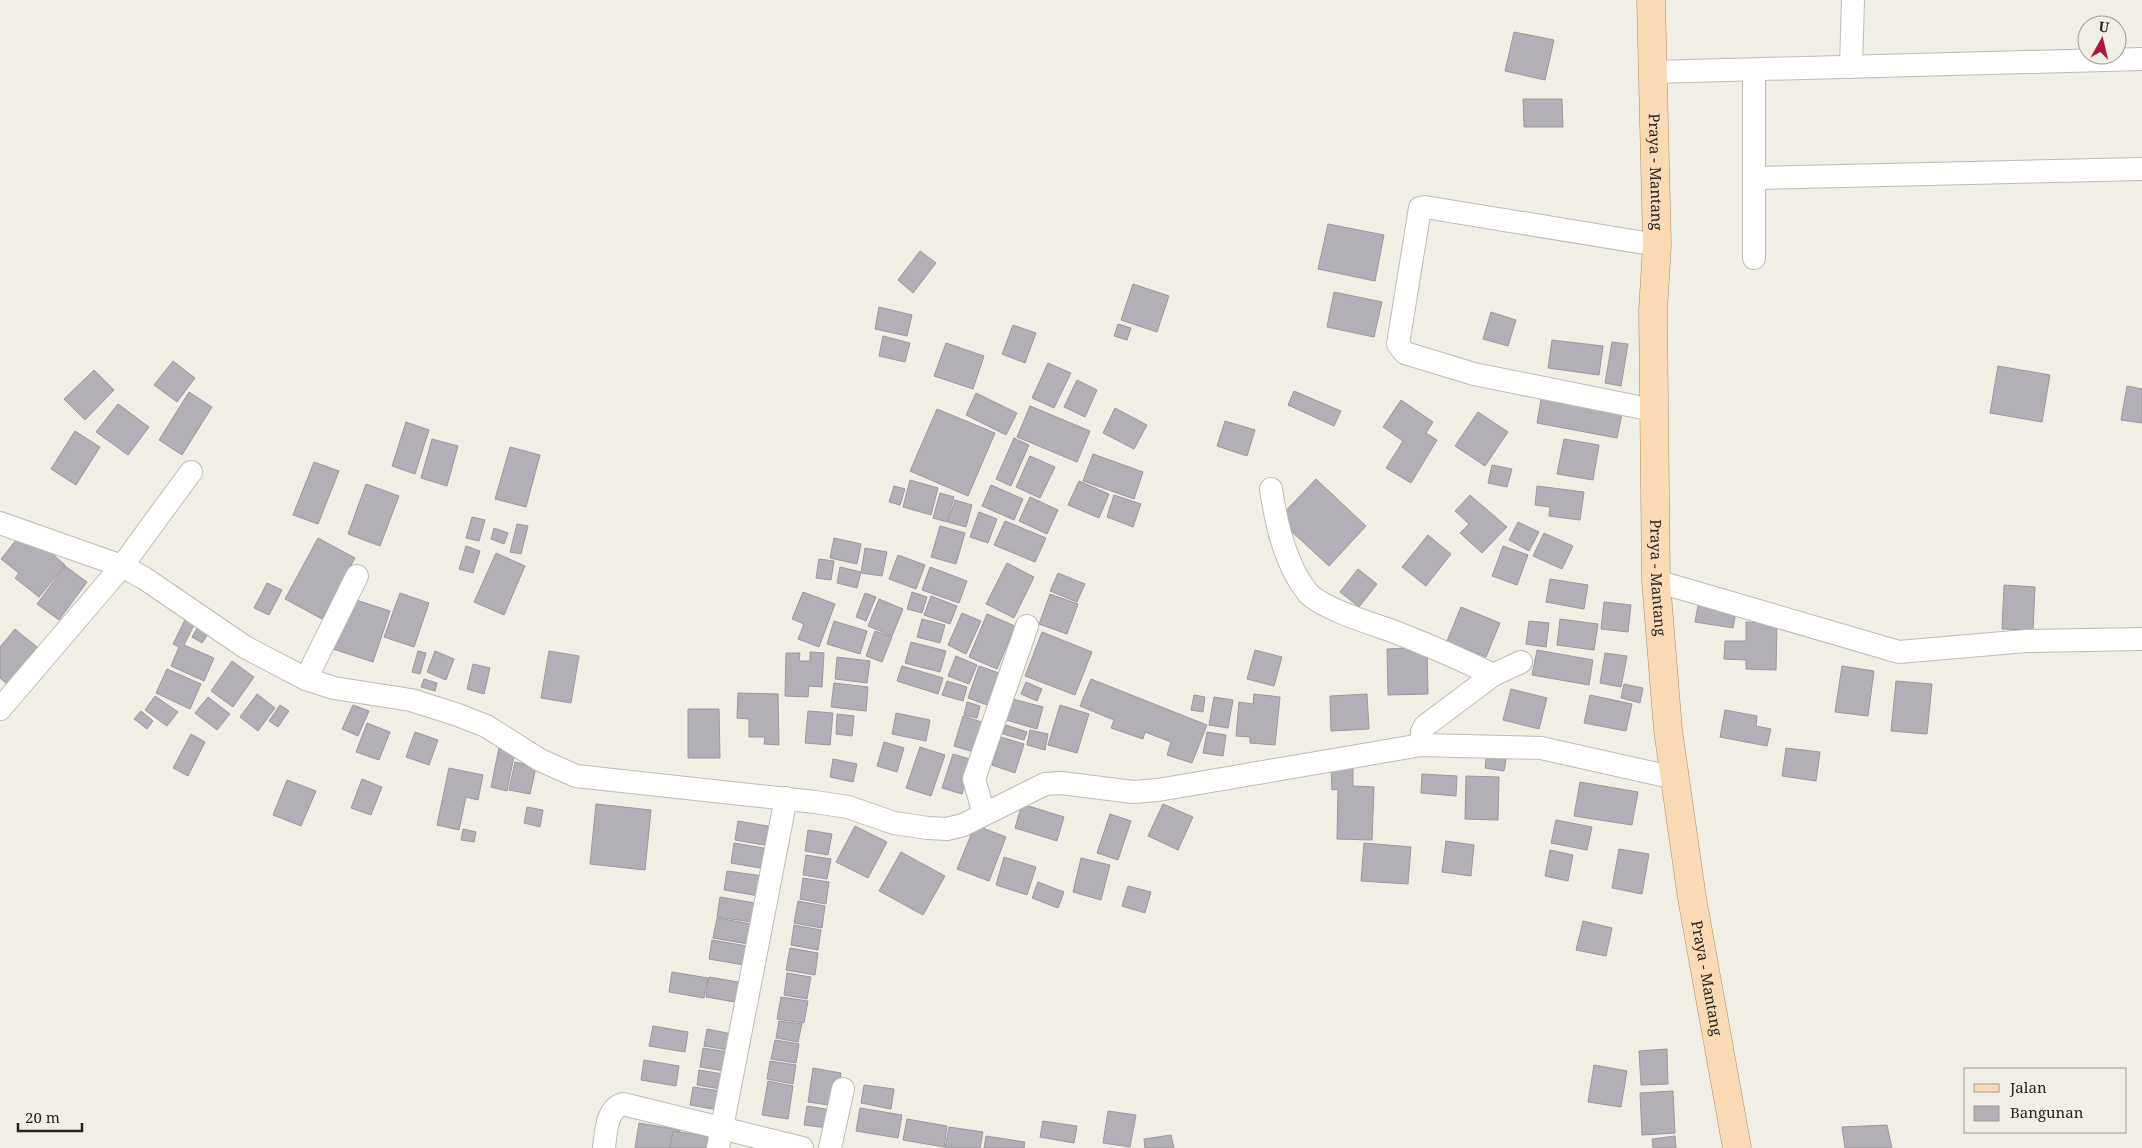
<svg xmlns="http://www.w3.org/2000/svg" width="2142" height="1148" font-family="'Noto Serif',serif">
  <rect width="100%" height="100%" fill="#f0eee5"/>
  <!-- building -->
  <g fill="#b3afb7" stroke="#9b979f">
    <polygon points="1514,32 1554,40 1545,80 1505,71"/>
    <polygon points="1523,99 1562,99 1563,127 1524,127"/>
    <polygon points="1328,224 1384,235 1375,281 1318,269"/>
    <polygon points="920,251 936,263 913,293 898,280"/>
    <polygon points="1133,284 1169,296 1157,332 1121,320"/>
    <polygon points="1334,292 1382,302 1374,337 1327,327"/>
    <polygon points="879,307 912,315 907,336 875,329"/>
    <polygon points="1491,312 1516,320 1508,346 1483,339"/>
    <polygon points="1118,324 1131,328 1127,340 1114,336"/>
    <polygon points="1013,325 1036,333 1025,363 1002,354"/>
    <polygon points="883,336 910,343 905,362 879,356"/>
    <polygon points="1552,340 1603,346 1599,375 1548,368"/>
    <polygon points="1612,342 1628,344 1621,386 1605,383"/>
    <polygon points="946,343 984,356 973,389 934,376"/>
    <polygon points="173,361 195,378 177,402 154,385"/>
    <polygon points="1048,363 1071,373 1054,408 1032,398"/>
    <polygon points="1998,366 2050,375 2042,422 1990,413"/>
    <polygon points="94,370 114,390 85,420 64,399"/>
    <polygon points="1077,380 1097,390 1085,417 1064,407"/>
    <polygon points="2127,386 2142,389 2142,423 2121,420"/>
    <polygon points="1294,391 1341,411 1334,426 1288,405"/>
    <polygon points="189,392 212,407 182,455 159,440"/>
    <polygon points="976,393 1017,413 1006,435 966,415"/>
    <polygon points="1542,394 1623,409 1617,438 1537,423"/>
    <polygon points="1401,400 1433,422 1426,433 1437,440 1411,483 1386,468 1403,441 1383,427"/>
    <polygon points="118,404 149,427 128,455 96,432"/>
    <polygon points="1030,406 1090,431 1077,462 1017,437"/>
    <polygon points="1115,408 1147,425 1134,449 1103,433"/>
    <polygon points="937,409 995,433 968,496 910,471"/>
    <polygon points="1478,412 1508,432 1485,466 1455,446"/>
    <polygon points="1225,421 1255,430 1247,456 1217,446"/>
    <polygon points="406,422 429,430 415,474 392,466"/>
    <polygon points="75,431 100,447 76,485 51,469"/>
    <polygon points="1014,438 1029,445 1011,486 996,479"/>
    <polygon points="432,439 458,446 447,486 421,478"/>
    <polygon points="1564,439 1599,445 1593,480 1557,474"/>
    <polygon points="510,447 540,455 526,507 495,499"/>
    <polygon points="1093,454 1143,472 1134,499 1083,481"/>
    <polygon points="1030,456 1055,467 1040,498 1016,487"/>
    <polygon points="314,462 339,471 318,524 293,515"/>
    <polygon points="1492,465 1512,469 1507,487 1488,483"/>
    <polygon points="1316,479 1366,526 1329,566 1278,519"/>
    <polygon points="910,480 938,488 931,515 903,507"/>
    <polygon points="1079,481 1109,494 1099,518 1068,505"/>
    <polygon points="366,484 399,496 380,546 348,534"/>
    <polygon points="991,485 1023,499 1014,520 982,506"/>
    <polygon points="894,486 905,489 900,505 889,502"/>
    <polygon points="1537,486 1584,492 1580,520 1549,516 1550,507 1535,505"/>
    <polygon points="940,493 954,497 947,522 933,518"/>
    <polygon points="1114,495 1141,504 1133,527 1107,517"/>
    <polygon points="1470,495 1507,527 1482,553 1460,533 1469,524 1455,511"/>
    <polygon points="1030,497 1058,510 1047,534 1019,521"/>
    <polygon points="955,500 972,505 966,527 948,522"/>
    <polygon points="979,512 997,519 988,543 970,537"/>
    <polygon points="472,517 485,520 479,541 466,538"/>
    <polygon points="1005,521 1046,538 1035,562 994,545"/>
    <polygon points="1518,522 1539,532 1529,551 1509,540"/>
    <polygon points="517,524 528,526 521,554 510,552"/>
    <polygon points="940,526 965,533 956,564 931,557"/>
    <polygon points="494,528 508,533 504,544 491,539"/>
    <polygon points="1544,533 1573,546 1562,569 1533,556"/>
    <polygon points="20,535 39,549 42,545 65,565 39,597 15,578 19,573 1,559"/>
    <polygon points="1428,535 1451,554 1426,586 1402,567"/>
    <polygon points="318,538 355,558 322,619 285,599"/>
    <polygon points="834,538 861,544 857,564 830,558"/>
    <polygon points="466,546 480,551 473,573 459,569"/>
    <polygon points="1503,546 1528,555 1517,585 1492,576"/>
    <polygon points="865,548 887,552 882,576 861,573"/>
    <polygon points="496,553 525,566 504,615 474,602"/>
    <polygon points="898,555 925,565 916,589 889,579"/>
    <polygon points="819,559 834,561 831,580 816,578"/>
    <polygon points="1007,563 1034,577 1014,618 986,604"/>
    <polygon points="65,566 87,582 59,620 37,604"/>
    <polygon points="840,567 861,572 857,588 837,583"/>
    <polygon points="930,567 967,581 959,603 922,590"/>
    <polygon points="1358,569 1377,584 1359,607 1340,592"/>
    <polygon points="1058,573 1085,584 1077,602 1050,591"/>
    <polygon points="1550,579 1588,585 1584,609 1546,602"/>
    <polygon points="267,583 282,590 269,615 254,608"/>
    <polygon points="2004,585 2035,587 2033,630 2002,629"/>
    <polygon points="803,592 835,604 819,647 798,639 804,624 792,619"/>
    <polygon points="912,592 927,597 922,613 907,609"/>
    <polygon points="400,593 429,603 414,647 384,637"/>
    <polygon points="865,593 876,597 866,621 856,617"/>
    <polygon points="1050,594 1078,604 1067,634 1039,624"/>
    <polygon points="931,596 957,606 950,624 924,615"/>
    <polygon points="347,597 390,611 373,662 330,648"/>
    <polygon points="879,599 903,609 892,636 868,626"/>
    <polygon points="1699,600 1737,606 1733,628 1695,622"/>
    <polygon points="1604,602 1631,605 1628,632 1601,629"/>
    <polygon points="1461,607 1500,623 1486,657 1447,641"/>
    <polygon points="962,613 981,621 966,654 948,645"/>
    <polygon points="987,614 1015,626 997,669 969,657"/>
    <polygon points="187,616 196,621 184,645 214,658 204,681 171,666 179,647 173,644"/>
    <polygon points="922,619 945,625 940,643 917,637"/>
    <polygon points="1560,619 1598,624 1594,650 1557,645"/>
    <polygon points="834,621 867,631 860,654 827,644"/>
    <polygon points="1529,621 1549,623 1546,647 1526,644"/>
    <polygon points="1746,622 1777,623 1776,670 1746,669 1746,660 1724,659 1725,641 1746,641"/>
    <polygon points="200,623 211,629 202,643 192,637"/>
    <polygon points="15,629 37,647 7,684 0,678 0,647"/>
    <polygon points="875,631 892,637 882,662 866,656"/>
    <polygon points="1042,632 1092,652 1075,695 1025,676"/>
    <polygon points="911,642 946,651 940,672 905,663"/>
    <polygon points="1427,647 1428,694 1388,695 1387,649"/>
    <polygon points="1255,650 1282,657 1274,686 1247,679"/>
    <polygon points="1537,650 1593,660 1589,685 1532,675"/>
    <polygon points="418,651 426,653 420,674 412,672"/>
    <polygon points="435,651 454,659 446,680 427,672"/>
    <polygon points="549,651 579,656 571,703 541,698"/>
    <polygon points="810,652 824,653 822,687 809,686 808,697 785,696 786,653 800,653 799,661 810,661"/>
    <polygon points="1605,653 1627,656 1621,687 1600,683"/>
    <polygon points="956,656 977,665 969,684 948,676"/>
    <polygon points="837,657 870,661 867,683 835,679"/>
    <polygon points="232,661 254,677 233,707 211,691"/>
    <polygon points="473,664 490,668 484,694 467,689"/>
    <polygon points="902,666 943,678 938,694 897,681"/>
    <polygon points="979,666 1002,674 990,706 968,698"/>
    <polygon points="1842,666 1874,671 1868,716 1835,712"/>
    <polygon points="167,669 201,684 190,709 156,693"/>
    <polygon points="424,679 437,683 435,691 421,687"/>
    <polygon points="1091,679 1207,725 1192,763 1167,755 1171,742 1145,732 1143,739 1111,728 1114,720 1080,706"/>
    <polygon points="947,681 967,687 963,701 942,695"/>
    <polygon points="1896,681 1932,684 1927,734 1891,731"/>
    <polygon points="1026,682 1042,689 1037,701 1021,694"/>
    <polygon points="834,683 868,687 866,711 831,707"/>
    <polygon points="1624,684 1643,688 1640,703 1621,698"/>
    <polygon points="1511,689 1547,698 1539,729 1503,720"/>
    <polygon points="738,693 778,694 779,745 764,744 765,737 749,737 749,719 737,718"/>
    <polygon points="257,694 275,708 258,731 240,717"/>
    <polygon points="1254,694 1280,697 1275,745 1250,743 1250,737 1236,736 1239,702 1253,704"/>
    <polygon points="1367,694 1369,729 1331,731 1330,696"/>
    <polygon points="1194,695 1205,697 1203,712 1191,710"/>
    <polygon points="1590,695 1632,704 1626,731 1584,723"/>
    <polygon points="155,696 178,712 167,726 145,710"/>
    <polygon points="208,697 230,714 217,730 195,713"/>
    <polygon points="1214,697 1233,700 1228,728 1209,725"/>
    <polygon points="1009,698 1043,707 1037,729 1003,719"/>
    <polygon points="967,702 980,706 977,718 964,715"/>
    <polygon points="280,705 289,711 278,727 269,721"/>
    <polygon points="353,705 369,711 358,736 342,729"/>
    <polygon points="1060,705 1089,714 1077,753 1048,745"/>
    <polygon points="688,709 719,709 720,758 688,758"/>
    <polygon points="1725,710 1757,716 1756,726 1771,729 1767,746 1720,737"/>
    <polygon points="141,711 153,721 147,729 134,719"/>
    <polygon points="808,711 833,713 830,745 805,743"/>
    <polygon points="896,713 930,720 926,741 892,734"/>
    <polygon points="837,714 854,716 852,736 836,734"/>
    <polygon points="963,716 985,723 977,753 954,746"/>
    <polygon points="367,723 390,732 379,760 356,752"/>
    <polygon points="1006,725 1027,732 1024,740 1003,734"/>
    <polygon points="1030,730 1048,734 1045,750 1027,745"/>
    <polygon points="415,732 438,740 429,765 406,757"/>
    <polygon points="1207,732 1226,735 1223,756 1203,753"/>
    <polygon points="191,734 205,742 188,776 173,768"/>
    <polygon points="1001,737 1024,744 1015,773 992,765"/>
    <polygon points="884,742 904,748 897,772 877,766"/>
    <polygon points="920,747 945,755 931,796 906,788"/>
    <polygon points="499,748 515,751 507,791 491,787"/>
    <polygon points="1786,748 1820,752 1816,781 1782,776"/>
    <polygon points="1487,751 1507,754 1504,771 1485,768"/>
    <polygon points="953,754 973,760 962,794 942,788"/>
    <polygon points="833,759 857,764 853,782 830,777"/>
    <polygon points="515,762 536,767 530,794 509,790"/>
    <polygon points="449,768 483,775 478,800 466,797 459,830 437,825"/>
    <polygon points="1353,768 1353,786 1374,787 1372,840 1337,839 1338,789 1332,790 1331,769"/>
    <polygon points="1422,774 1457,776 1456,796 1421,793"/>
    <polygon points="1466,776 1499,777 1498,820 1465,819"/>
    <polygon points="362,779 382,787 371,815 351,808"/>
    <polygon points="287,780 316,791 301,826 273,815"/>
    <polygon points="1580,782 1638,792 1632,825 1574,816"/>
    <polygon points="596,804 651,810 645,870 590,864"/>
    <polygon points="1022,804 1064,817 1057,841 1015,828"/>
    <polygon points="1163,804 1193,817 1178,850 1148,836"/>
    <polygon points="527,807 543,810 540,827 524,823"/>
    <polygon points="1110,814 1131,821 1118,860 1097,853"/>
    <polygon points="1556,820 1592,827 1587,850 1551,843"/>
    <polygon points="738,821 773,827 770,846 735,840"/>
    <polygon points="975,825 1006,837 989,881 957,869"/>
    <polygon points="855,826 887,842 868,878 836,862"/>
    <polygon points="463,829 476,832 474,842 461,840"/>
    <polygon points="808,830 832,834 828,855 805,851"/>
    <polygon points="1446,841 1474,845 1471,876 1442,872"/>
    <polygon points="734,843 769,849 766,869 731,863"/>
    <polygon points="1364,843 1411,847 1408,884 1361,881"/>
    <polygon points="1619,849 1649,854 1642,894 1612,888"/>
    <polygon points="1550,850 1573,855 1568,881 1545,876"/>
    <polygon points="901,852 945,876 923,915 879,891"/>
    <polygon points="806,855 831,859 827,879 803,875"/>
    <polygon points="1004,857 1036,867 1027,895 996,885"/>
    <polygon points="1081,858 1110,865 1101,900 1073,892"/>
    <polygon points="727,871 763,876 759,896 724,890"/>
    <polygon points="803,878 829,882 826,904 800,899"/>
    <polygon points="1038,882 1064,892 1058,908 1032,898"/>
    <polygon points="1128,886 1151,892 1145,913 1122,906"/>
    <polygon points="720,897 755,903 752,922 717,917"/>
    <polygon points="798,901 825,906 822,928 794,923"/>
    <polygon points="717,918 752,924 748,944 713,938"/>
    <polygon points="1583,921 1612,928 1606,956 1576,950"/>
    <polygon points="794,925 821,930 818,950 791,945"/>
    <polygon points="712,940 747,946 744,965 709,959"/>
    <polygon points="790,948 818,953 815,975 786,970"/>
    <polygon points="672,972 708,978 704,998 669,992"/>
    <polygon points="787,973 811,977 807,999 784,995"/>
    <polygon points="709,977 744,983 741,1003 706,997"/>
    <polygon points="781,997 808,1001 804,1023 777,1019"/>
    <polygon points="779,1021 802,1024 798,1042 776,1038"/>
    <polygon points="653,1026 688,1032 685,1052 649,1046"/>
    <polygon points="707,1029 732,1034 729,1050 704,1046"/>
    <polygon points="775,1040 799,1044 796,1063 771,1059"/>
    <polygon points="703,1048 728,1052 724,1071 700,1067"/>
    <polygon points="1667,1049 1668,1084 1641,1085 1639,1051"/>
    <polygon points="644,1060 679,1066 676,1086 641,1080"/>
    <polygon points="770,1061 796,1065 793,1084 767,1079"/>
    <polygon points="1594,1065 1627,1071 1621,1107 1588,1102"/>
    <polygon points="813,1068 841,1073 836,1106 808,1102"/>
    <polygon points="699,1070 723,1074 721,1089 697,1085"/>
    <polygon points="768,1081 793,1086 788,1119 762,1115"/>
    <polygon points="864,1085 894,1089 891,1109 861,1103"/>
    <polygon points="693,1087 721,1091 718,1110 690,1105"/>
    <polygon points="1673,1091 1675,1133 1642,1135 1640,1093"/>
    <polygon points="807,1106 831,1110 828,1128 804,1125"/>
    <polygon points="860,1108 902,1115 898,1138 856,1131"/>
    <polygon points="1108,1111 1136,1115 1130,1147 1103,1143"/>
    <polygon points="907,1119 947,1126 944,1147 903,1140"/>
    <polygon points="1043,1121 1077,1126 1074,1143 1040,1137"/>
    <polygon points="639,1123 680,1130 677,1148 635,1148"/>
    <polygon points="1887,1125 1892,1148 1845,1148 1842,1127"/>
    <polygon points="949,1127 983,1132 980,1148 945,1148"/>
    <polygon points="673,1131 713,1137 711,1148 670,1148"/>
    <polygon points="1171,1135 1174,1148 1145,1148 1144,1139"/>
    <polygon points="986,1136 1025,1142 1024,1148 984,1148"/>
    <polygon points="1675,1136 1676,1148 1653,1148 1652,1139"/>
  </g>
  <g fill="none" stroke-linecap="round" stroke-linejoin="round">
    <!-- street casing -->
    <g stroke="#bdbbb2" stroke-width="24">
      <g id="street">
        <polyline points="1851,67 1853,0"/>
        <polyline points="1652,72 2142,59"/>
        <polyline points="1754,178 2142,169"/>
        <polyline points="1754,258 1754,70"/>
        <polyline points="1653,410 1474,374 1405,353 1398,344 1420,208 1425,207 1657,245"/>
        <path d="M1271,489C1276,523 1285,565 1308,593C1323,609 1373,624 1395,632C1428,645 1461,659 1493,675"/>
        <polyline points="0,523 122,566 144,578 245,647 306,679 334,688 411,700 455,714 486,726 540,760 576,776 815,802 848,807 894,823 928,828 947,829 963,825 1045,784 1061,783 1133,792 1158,790 1421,745 1541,748 1675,778"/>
        <polyline points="1656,581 1899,652 2026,641 2142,639"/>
        <polyline points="306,679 357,576"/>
        <polyline points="0,709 122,566 191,472"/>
        <polyline points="1421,745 1422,732 1425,726 1493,675 1521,662"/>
        <polyline points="984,814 974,779 1027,626"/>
        <path d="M604,1148C606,1133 606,1109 623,1104L802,1148"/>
        <polyline points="718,1148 786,798"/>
        <polyline points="830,1148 843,1089"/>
      </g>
    </g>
    <!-- primary casing -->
    <g stroke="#af8b60" stroke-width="29">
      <g id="primary">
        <path id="s1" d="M1651,0L1657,245L1653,311L1656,581L1668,730L1692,898L1737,1148"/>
      </g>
    </g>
    <!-- street -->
    <use href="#street" stroke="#fff" stroke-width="22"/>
    <!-- primary -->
    <use href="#primary" stroke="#fcdab5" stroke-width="28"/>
  </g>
  <g text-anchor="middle" stroke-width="5" stroke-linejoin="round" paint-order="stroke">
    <!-- street labels -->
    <g font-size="15" fill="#242420" stroke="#f0eee5">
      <text dy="5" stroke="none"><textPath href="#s1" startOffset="172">Praya - Mantang</textPath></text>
      <text dy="5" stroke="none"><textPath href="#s1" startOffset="578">Praya - Mantang</textPath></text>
      <text dy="5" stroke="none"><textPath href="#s1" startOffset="982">Praya - Mantang</textPath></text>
    </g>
  </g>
  <!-- legend -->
  <rect x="1964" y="1068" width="162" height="65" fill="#f0eee5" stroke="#9e9d96"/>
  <rect x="1974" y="1084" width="25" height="8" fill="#fcdab5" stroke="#9e9d96"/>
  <text x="2010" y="1093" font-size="15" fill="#242420">Jalan</text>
  <rect x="1974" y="1106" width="25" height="15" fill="#b3afb7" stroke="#9e9d96"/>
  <text x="2010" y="1118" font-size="15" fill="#242420">Bangunan</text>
  <!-- north arrow -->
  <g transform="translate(2102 40) rotate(8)"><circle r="24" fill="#f0eee5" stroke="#9e9d96"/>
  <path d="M0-4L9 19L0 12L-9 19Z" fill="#ac1740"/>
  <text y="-8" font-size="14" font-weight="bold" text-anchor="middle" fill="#242420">U</text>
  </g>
  <!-- scale -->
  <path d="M18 1123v8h64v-8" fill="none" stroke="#242420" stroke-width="2.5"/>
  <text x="25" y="1123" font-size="15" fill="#242420" stroke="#f0eee5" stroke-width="4" paint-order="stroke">20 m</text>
</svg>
